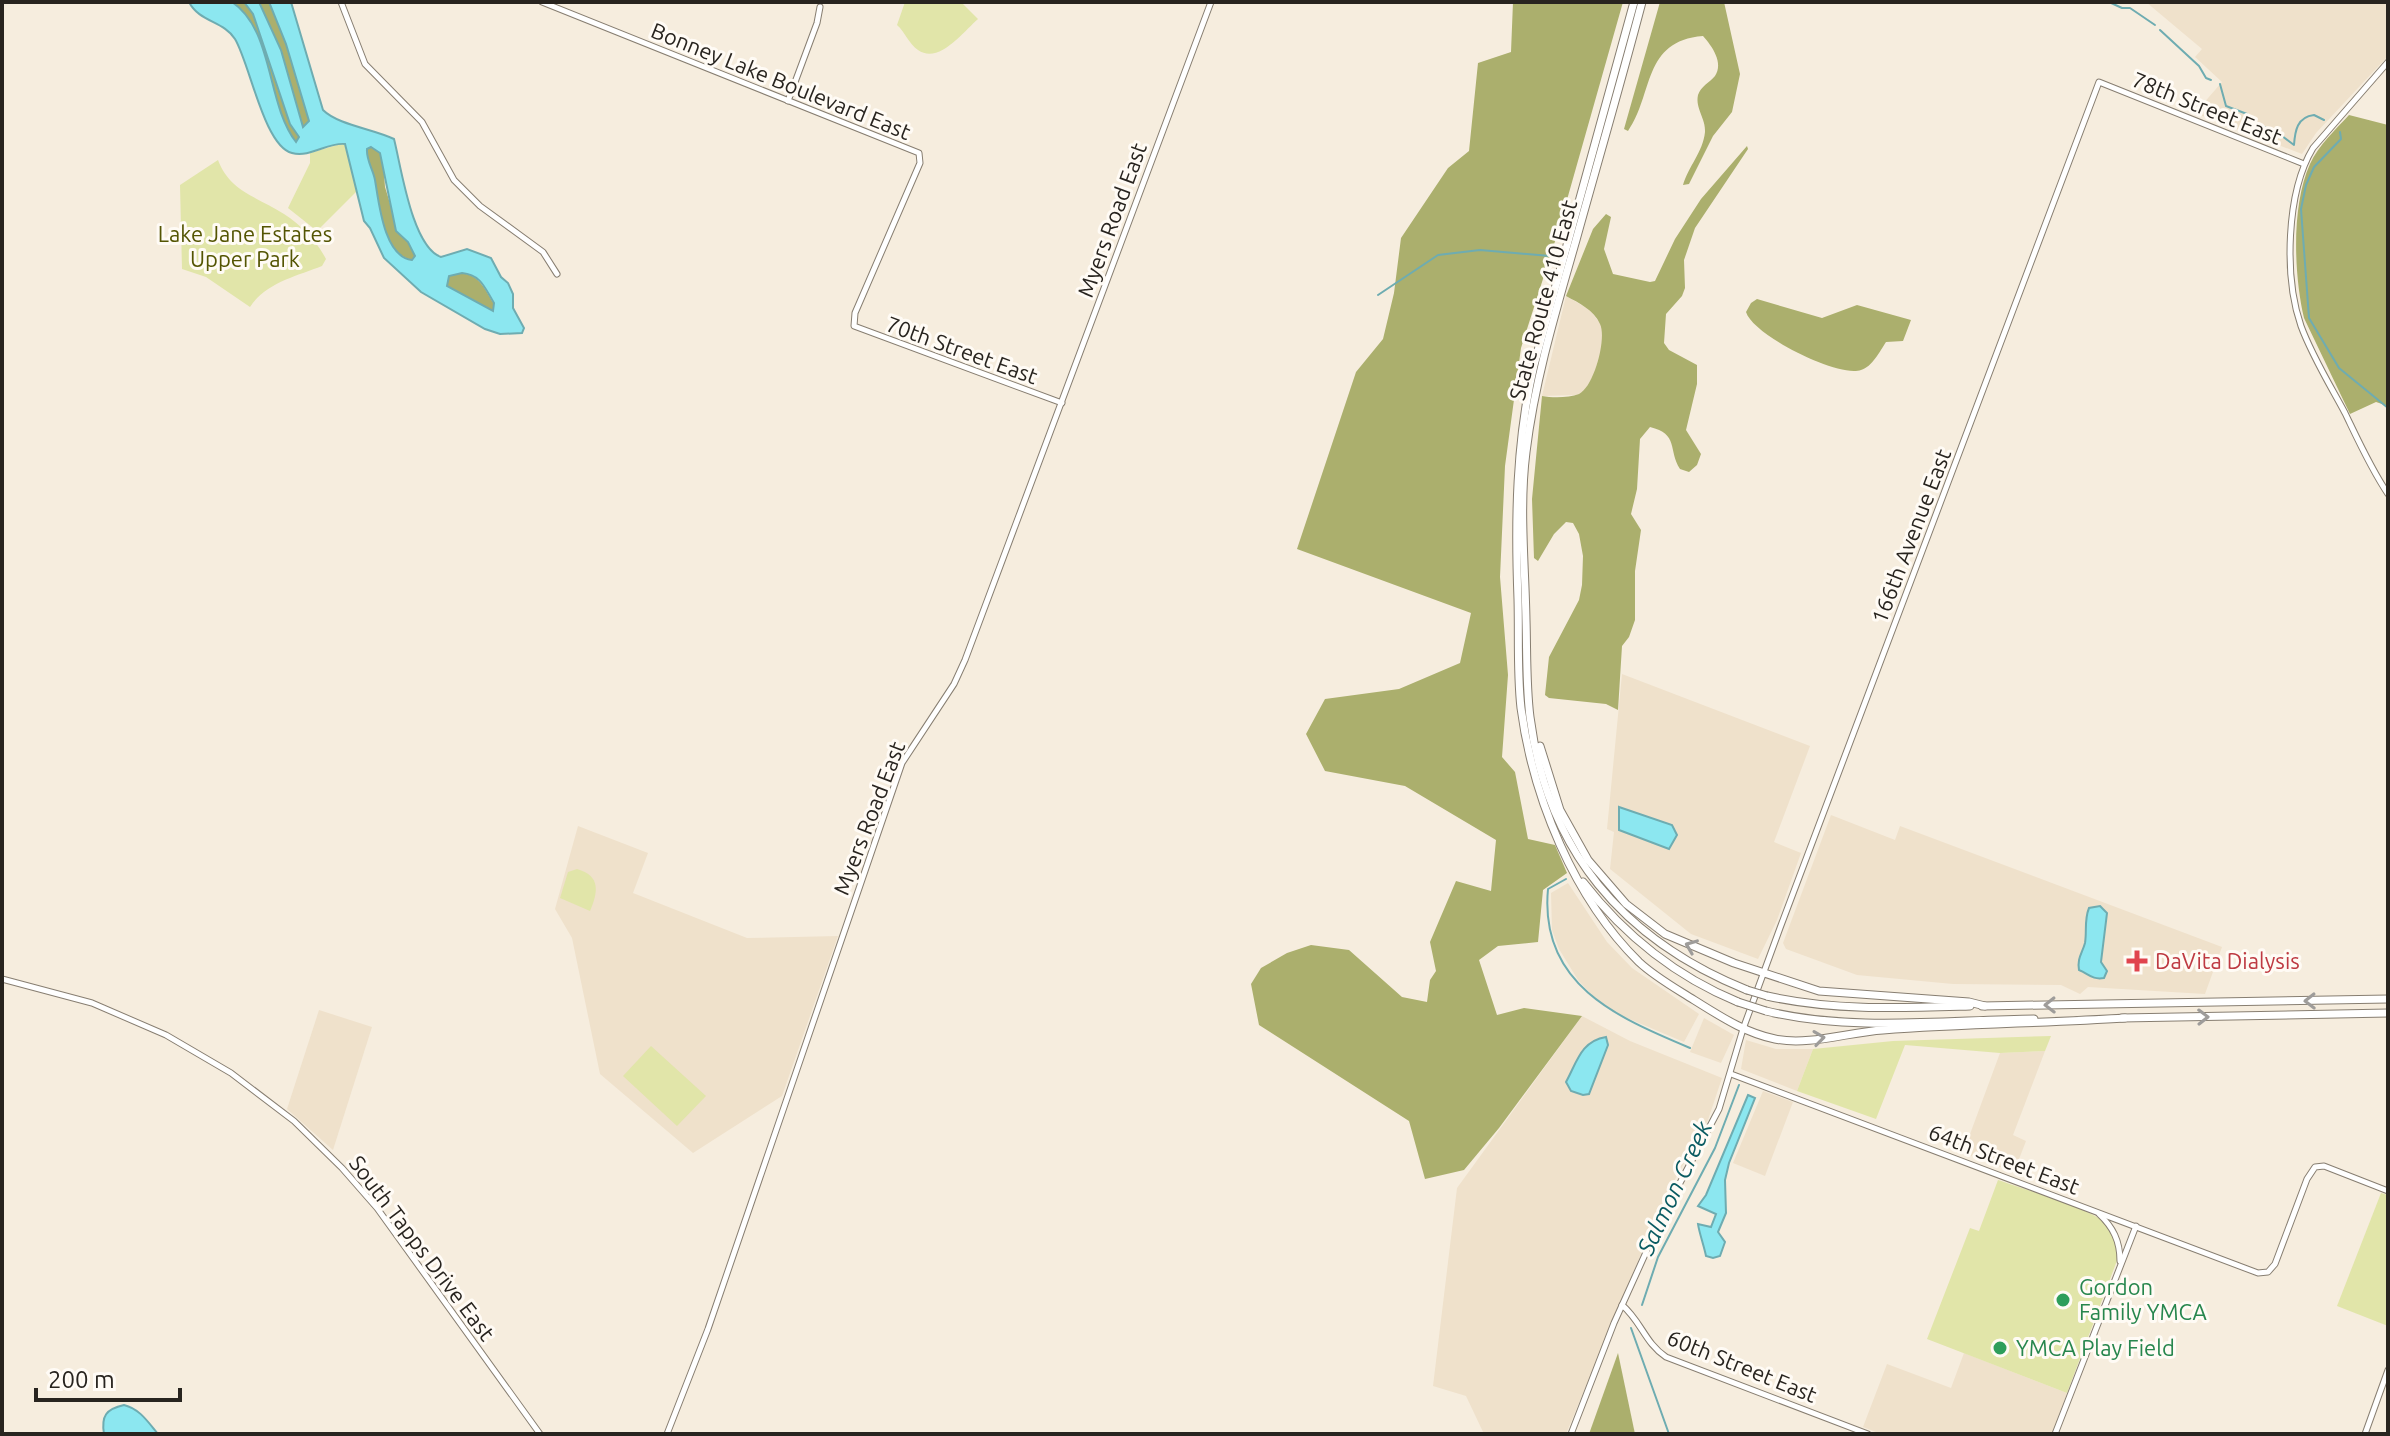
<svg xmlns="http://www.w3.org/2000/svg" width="2390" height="1436" font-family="Ubuntu,sans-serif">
  <rect width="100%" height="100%" fill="#f6edde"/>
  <!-- built -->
  <g fill="#efe1cb">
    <polygon points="2146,2 2388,2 2388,56 2316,133 2302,154 2195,113 2222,82 2195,57 2202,49"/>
    <polygon points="1566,296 1590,310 1602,326 1603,341 1595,372 1584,392 1576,395 1542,396"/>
    <polygon points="1622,674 1810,746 1774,842 1801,853 1777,920 1758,959 1691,934 1610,869 1614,832 1607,829"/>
    <polygon points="1831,815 1895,840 1900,826 2222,947 2205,994 2088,987 2080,994 2061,985 1953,984 1857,975 1786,949 1783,943"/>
    <polygon points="578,826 648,853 633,893 747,938 838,936 782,1096 693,1153 600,1074 572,938 555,909"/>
    <polygon points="1568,883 1607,942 1632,968 1699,1014 1684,1042 1620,1015 1595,998 1578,980 1559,949 1552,930 1551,893"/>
    <polygon points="319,1010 372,1027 333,1150 287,1109"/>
    <polygon points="1582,1016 1630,1041 1722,1078 1708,1120 1663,1201 1566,1434 1484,1434 1466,1396 1433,1386 1457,1188"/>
    <polygon points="1704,1018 1734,1035 1721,1063 1690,1052"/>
    <polygon points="1746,1040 1776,1049 1813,1049 1797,1091 1741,1069"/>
    <polygon points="2045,1051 2013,1135 2026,1141 2014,1172 1963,1153 2000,1053"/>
    <polygon points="1763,1091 1793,1102 1765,1176 1733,1163"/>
    <polygon points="1964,1353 2067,1393 2052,1434 1881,1434 1863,1427 1887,1364 1951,1388"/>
  </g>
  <!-- green -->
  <g fill="#e1e5a9">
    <path d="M905,2H961L978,19C964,31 939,65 918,50C909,44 905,32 897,25Z"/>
    <polygon points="344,143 357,191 317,231 288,208 310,163 310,153"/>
    <path d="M218,160C230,192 258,197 284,214C301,225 316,240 326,259L322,266C297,276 265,283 250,307L206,277L182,269L180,185Z"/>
    <path d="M577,869C601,876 598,892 590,911L560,898L568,872Z"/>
    <polygon points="2051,1036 2045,1051 2000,1053 1905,1045 1876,1119 1797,1091 1813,1049 1893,1041"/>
    <polygon points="651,1046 706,1096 677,1126 623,1076"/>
    <path d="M1998,1180C2021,1188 2091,1209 2105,1223C2115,1233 2117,1245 2118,1258L2067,1393L1927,1339L1970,1228L1979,1231Z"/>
    <polygon points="2381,1193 2388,1195 2388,1326 2337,1306"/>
  </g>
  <!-- forest -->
  <g fill="#abaf6d">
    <path d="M232,2H244L253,14L290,124L299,137L296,142C267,102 272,29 232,2Z"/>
    <polygon points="259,2 269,2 286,44 309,121 307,125 303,127 301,124 281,50"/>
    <polygon points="1513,2 1623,2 1557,235 1521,348 1505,466 1500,577 1508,675 1502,757 1515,772 1528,839 1555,845 1567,873 1543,890 1538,942 1498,946 1479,960 1497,1015 1524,1008 1582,1016 1499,1128 1464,1170 1425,1179 1409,1121 1259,1025 1251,984 1261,968 1287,953 1311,945 1349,950 1402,997 1427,1002 1430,980 1436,971 1430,942 1456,881 1491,891 1496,840 1405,786 1325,771 1306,734 1325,699 1399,689 1460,663 1471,613 1297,549 1356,372 1383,339 1394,293 1401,238 1448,168 1469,151 1478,63 1511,52"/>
    <path d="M1660,2H1724L1740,74L1732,112L1713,136L1689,184L1683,185C1688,167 1703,152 1705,132C1706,119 1695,108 1698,95C1701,86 1709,83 1715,76C1724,63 1712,46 1703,36C1642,41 1654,94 1628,131L1624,129Z"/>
    <path d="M2349,115L2388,125V406L2376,402L2350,414L2304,318C2294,275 2291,206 2310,164C2318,146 2336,129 2349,115Z"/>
    <path d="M1747,146L1748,149L1695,228L1684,260L1685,288L1682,296L1666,314L1664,343L1669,350L1697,365V384L1686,430L1701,454L1697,465L1689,472L1680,469C1668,450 1679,434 1650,427L1640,439L1637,489L1631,514L1641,530L1635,571V620L1629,637L1622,646L1618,710L1606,704L1549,698L1545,695L1549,657L1579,600L1582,585L1583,556L1579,534L1573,523L1566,522L1554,534L1538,561L1534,558L1532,499L1542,396C1552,398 1569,398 1579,394C1594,387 1607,338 1600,324C1594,310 1579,303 1566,296L1593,229L1606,214L1611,217L1604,249L1613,274L1650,282L1655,281L1675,239L1701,199Z"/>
    <path d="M371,147L380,153L383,161L385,187L395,220L396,231L408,242L415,256L413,260C384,257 379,203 375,179C373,169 366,160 367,149Z"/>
    <path d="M456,273C479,273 483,286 494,304L493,311L447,286L449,276Z"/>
    <path d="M1757,299L1822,318L1857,305L1911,320L1903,341L1886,342C1880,351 1872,367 1861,370C1837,378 1753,335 1746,312L1751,303Z"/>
    <polygon points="1618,1353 1635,1434 1589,1434"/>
  </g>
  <!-- water -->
  <g fill="#8ce7f0" stroke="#6eacb1" stroke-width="2" fill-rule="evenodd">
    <path d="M189,2H232C274,30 266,103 296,142L299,137L290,124L253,14L244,2H259L281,50L303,127L309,121L286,44L269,2H291L323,110C338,125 374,129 394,139C401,166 412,247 441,257L467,249L491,258L501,277L508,283L513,294V308L524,328L522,333L500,334L485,329L421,292L384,258L370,228L364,221L345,144C328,142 310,158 292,153C264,146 250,64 235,39C224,21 199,22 189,2ZM371,147L380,153L396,231L408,242L415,256L412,260C384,257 379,203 375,180C373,169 366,160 367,149ZM462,273C482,275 485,289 494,303L493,311L447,286L449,276Z"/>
    <polygon points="1619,807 1672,825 1677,835 1669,849 1619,830"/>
    <path d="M2100,906L2107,913L2101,962L2107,971L2104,978C2092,980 2089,974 2079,970C2077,958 2082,954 2085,943C2087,931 2084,920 2089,908Z"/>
    <path d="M1606,1037L1608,1045L1589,1094L1583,1095L1571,1091L1566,1082C1577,1062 1581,1041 1606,1037Z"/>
    <path d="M1748,1095L1755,1098L1729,1163L1725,1180L1726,1213L1718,1232L1725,1242L1720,1256L1713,1258L1706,1256C1704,1246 1699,1232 1698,1224L1711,1227L1716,1214L1698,1206L1706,1195Z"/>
    <path d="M124,1405C140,1409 148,1422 158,1434H104C101,1416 106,1409 124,1405Z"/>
  </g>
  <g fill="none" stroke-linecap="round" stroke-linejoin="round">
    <!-- stream -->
    <g stroke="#6eacb1" stroke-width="2">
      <polyline points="2109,2 2122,8 2130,8 2155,25"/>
      <polyline points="2160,30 2199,66 2206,78 2211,80"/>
      <polyline points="2220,84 2226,106 2247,114"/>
      <path d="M2254,123L2278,133L2294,145C2295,131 2297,117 2314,115L2324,120"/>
      <polyline points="2340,132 2341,139 2314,167 2306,185 2301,209 2309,318 2339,368 2388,408"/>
      <polyline points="1378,295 1438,255 1480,250 1550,256"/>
      <path d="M1566,879L1548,889C1539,984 1616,1017 1690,1048"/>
      <polyline points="1642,1305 1658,1257 1715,1148 1739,1085"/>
      <polyline points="1631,1328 1669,1434"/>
    </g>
    <!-- minor casing -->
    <g stroke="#877e71" stroke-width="7">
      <g id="minor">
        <polyline points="341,2 365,64 422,122 454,180 480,206 543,252 557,274"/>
        <polyline points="542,2 919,153 920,163 855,313 854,326 1062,403"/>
        <path d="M2388,62L2313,148C2286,193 2284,277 2301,326C2312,356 2330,385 2345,413C2358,440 2371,469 2388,494"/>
        <polyline points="788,101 817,23 820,7"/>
        <polyline points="2,979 92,1003 166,1035 231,1073 294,1121 342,1168 377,1208 540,1434"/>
        <polyline points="1731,1074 2258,1273 2268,1272 2275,1264 2307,1179 2315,1167 2324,1166 2388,1191"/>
        <path d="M2099,1214C2113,1227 2120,1241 2120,1261"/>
        <path d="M1622,1305C1641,1321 1645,1343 1666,1357L1868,1434"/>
        <polyline points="667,1434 708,1329 902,763 954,684 965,660 1211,2"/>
        <polyline points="1571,1434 1614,1323 1662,1217 1719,1109 1743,1029 1780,928 2099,82 2304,164"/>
        <polyline points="2055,1434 2136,1226"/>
        <polyline points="2365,1434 2388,1370"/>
      </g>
    </g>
    <!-- highway casing -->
    <g stroke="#877e71" stroke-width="9">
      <g id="highway">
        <path d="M1634,2L1534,365C1516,442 1515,520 1518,599C1519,635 1517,673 1521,708C1533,798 1574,898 1639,962C1655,977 1675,988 1694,1000C1720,1016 1745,1033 1775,1039C1809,1046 1849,1032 1883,1030C1964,1024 2045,1023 2125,1018"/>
        <path d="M1642,2C1621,82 1598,161 1576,240C1556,310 1535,379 1526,452C1519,507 1525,564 1526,620C1527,652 1526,685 1530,717C1547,850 1623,940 1747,990"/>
        <polyline points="1540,746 1560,810 1588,860 1626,904 1665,934 1734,963 1819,991 1969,1002 1985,1006"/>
        <path d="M1583,882C1625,936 1675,976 1738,1002"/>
        <path d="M1767,996C1834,1011 1902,1008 1970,1006"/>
        <polyline points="1982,1006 2388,999"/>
        <path d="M1766,1011C1852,1032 1946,1020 2034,1019"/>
        <polyline points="2122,1018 2388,1013"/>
      </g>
    </g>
    <!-- minor -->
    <use href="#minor" stroke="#fff" stroke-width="5"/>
    <!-- highway -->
    <use href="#highway" stroke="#fff" stroke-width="7"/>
    <!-- highway-bridge casing -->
    <g stroke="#877e71" stroke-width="9" stroke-linecap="butt">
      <g id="highway-bridge">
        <polyline points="1747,990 1767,996"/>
        <polyline points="1738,1002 1766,1011"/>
      </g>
    </g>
    <!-- highway-bridge -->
    <use href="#highway-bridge" stroke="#fff" stroke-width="7"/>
  </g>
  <!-- one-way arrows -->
  <defs><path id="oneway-chevron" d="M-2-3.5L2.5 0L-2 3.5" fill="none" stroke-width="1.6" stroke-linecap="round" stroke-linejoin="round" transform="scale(2)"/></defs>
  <g stroke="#9e9c9a">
    <use href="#oneway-chevron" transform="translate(1691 946) rotate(-158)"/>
    <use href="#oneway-chevron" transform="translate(2310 1001) rotate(179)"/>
    <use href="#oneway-chevron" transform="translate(2050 1005) rotate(179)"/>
    <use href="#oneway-chevron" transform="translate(2203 1017) rotate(-1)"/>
    <use href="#oneway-chevron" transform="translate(1819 1038) rotate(-8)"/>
  </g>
  <!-- markers -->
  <path fill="#e0444e" stroke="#fffbf5" stroke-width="3" d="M2133 949h8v8h8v8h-8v8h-8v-8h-8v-8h8z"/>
  <g fill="#2e9e5b" stroke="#fffbf5" stroke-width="3">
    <circle cx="2063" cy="1300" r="8"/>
    <circle cx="2000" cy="1348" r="8"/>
  </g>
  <g text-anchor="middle" stroke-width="6" stroke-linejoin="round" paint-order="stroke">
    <!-- street labels -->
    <g font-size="22" fill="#28241f" stroke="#fffbf5">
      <text transform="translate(781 81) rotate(22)" y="8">Bonney Lake Boulevard East</text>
      <text transform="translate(2207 108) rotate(22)" y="8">78th Street East</text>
      <text transform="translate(1112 220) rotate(-70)" y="8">Myers Road East</text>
      <text transform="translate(1543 300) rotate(-75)" y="8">State Route 410 East</text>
      <text transform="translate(962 350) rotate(20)" y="8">70th Street East</text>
      <text transform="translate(1911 536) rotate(-69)" y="8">166th Avenue East</text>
      <text transform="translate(869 818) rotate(-69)" y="8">Myers Road East</text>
      <text transform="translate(2004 1159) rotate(21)" y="8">64th Street East</text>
      <text transform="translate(422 1248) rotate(53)" y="8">South Tapps Drive East</text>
      <text transform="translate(1742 1366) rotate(22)" y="8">60th Street East</text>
    </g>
    <!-- park labels -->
    <g font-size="22" fill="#545503" stroke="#fffbf5">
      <text x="245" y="242">Lake Jane Estates<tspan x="245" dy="25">Upper Park</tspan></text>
    </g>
    <!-- health labels -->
    <g font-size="22" fill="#be3a42" stroke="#fffbf5" text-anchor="start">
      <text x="2155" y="969">DaVita Dialysis</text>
    </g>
    <!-- leisure labels -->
    <g font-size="22" fill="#27864d" stroke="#fffbf5" text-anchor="start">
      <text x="2079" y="1295">Gordon<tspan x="2079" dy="25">Family YMCA</tspan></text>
      <text x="2016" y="1356">YMCA Play Field</text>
    </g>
    <!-- water labels -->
    <g font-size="24" font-style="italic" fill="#0a5b62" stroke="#fffbf5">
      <text transform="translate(1675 1188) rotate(-65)" y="8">Salmon Creek</text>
    </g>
  </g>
  <!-- border -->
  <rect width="2390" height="1436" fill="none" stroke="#28241f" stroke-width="8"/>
  <!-- scale -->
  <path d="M36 1388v12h144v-12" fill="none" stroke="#28241f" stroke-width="4"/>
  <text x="48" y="1388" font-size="24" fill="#28241f" stroke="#fffbf5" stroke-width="6" paint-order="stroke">200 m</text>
</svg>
